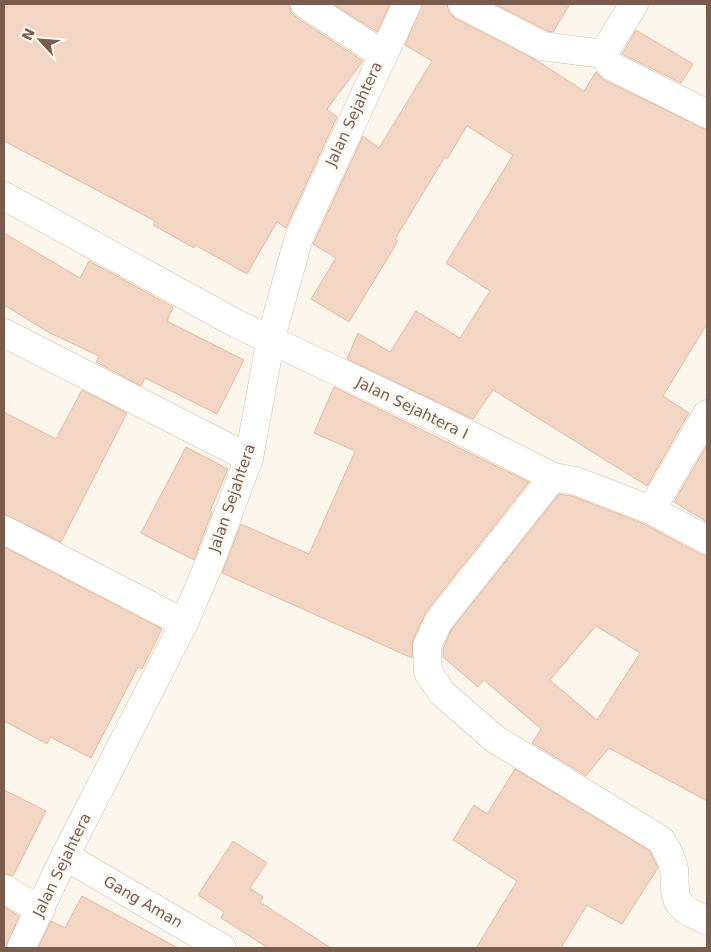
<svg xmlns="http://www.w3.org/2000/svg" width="711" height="952" font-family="'DejaVu Sans',sans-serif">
  <rect width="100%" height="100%" fill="#fdf6ec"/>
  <!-- building -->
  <g fill="#f3d5c3" stroke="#e6bba3" fill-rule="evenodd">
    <polygon points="4,4 289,4 291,12 296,17 363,61 327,109 337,117 286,228 277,222 247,274 195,245 194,248 153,225 155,221 4,141"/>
    <polygon points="333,4 390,4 377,32"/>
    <polygon points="422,4 447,4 449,12 455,18 536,60 584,91 596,72 604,80 707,130 707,324 663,396 689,413 647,486 493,390 473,419 347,359 358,333 390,352 416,311 460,338 490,291 446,263 513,155 467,126 447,159 445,157 395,239 398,241 349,322 311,299 336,258 313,244 314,242 363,136 379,148 432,61 405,45"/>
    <polygon points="495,4 570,4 553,32 547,31"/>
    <polygon points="636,30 693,64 681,83 622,54"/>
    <polygon points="4,233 80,278 89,261 93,263 173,307 167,321 244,360 217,414 145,378 141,386 96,362 99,356 48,332 4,305"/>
    <polygon points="334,387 529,482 426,612 413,640 412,658 222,573 241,524 309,554 355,451 314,433"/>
    <polygon points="82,390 127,413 61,542 4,514 4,412 56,439"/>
    <polygon points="707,445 707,522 674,502"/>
    <polygon points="186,447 228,469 210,511 212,512 194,560 141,533"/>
    <path d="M559,494L572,496L644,524L700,554L707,556V801L609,748L586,776L532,743L541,729L484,680L478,687L443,657V649L451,630ZM596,626L640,653L597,720L550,680Z"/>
    <polygon points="4,547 162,629 142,669 138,667 91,758 50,737 47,744 4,721"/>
    <polygon points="515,769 650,851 658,868 622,924 587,905 561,948 476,948 517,881 453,840 474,805 487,814"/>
    <polygon points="4,790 46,811 13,876 4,873"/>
    <polygon points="233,841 267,863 250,888 263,897 260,902 331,948 268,948 221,918 224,912 198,895"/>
    <polygon points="82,896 178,948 38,948 51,921 65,928"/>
    <polygon points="4,907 19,916 6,948 4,948"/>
  </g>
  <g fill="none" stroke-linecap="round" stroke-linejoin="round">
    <!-- minor casing -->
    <g stroke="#d1beb0" stroke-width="29">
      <g id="minor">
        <polyline points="305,4 382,54"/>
        <polyline points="462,4 542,46 603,54 611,66 707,114"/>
        <polyline points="603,54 634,4"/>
        <polyline points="4,196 237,324 440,420 553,477 576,481 651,510 707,540"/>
        <polyline points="4,333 249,458"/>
        <path d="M553,477L438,622L427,646L428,672L442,693L495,739L661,840C667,850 672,858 674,869C676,885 671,899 686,910C692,914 700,917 707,921"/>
        <polyline points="651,510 707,414"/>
        <polyline points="4,530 184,623"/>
        <polyline points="65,856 222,948"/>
        <polyline points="4,889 41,910"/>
        <polyline points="21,948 65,856 184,623 212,557 249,458 271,338 299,237 407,4"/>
      </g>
    </g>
    <!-- minor -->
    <use href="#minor" stroke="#fff" stroke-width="28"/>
  </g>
  <g text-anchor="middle" stroke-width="4.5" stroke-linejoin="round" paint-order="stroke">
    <!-- street labels -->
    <g font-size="15" fill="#7a5c4d" stroke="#fffaf3">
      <text transform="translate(354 114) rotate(-65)" y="5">Jalan Sejahtera</text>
      <text transform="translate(412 408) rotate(26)" y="5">Jalan Sejahtera I</text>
      <text transform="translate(232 498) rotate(-71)" y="5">Jalan Sejahtera</text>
      <text transform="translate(62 865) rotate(-64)" y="5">Jalan Sejahtera</text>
      <text transform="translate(143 902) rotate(30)" y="5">Gang Aman</text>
    </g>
  </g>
  <!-- border -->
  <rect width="711" height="952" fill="none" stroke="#7a5c4d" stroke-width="10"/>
  <!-- north arrow -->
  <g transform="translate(40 40) rotate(296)" stroke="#fffaf3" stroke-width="4" paint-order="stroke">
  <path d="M0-4L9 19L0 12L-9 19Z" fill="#7a5c4d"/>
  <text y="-8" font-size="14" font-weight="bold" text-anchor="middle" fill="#7a5c4d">N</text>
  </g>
</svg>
